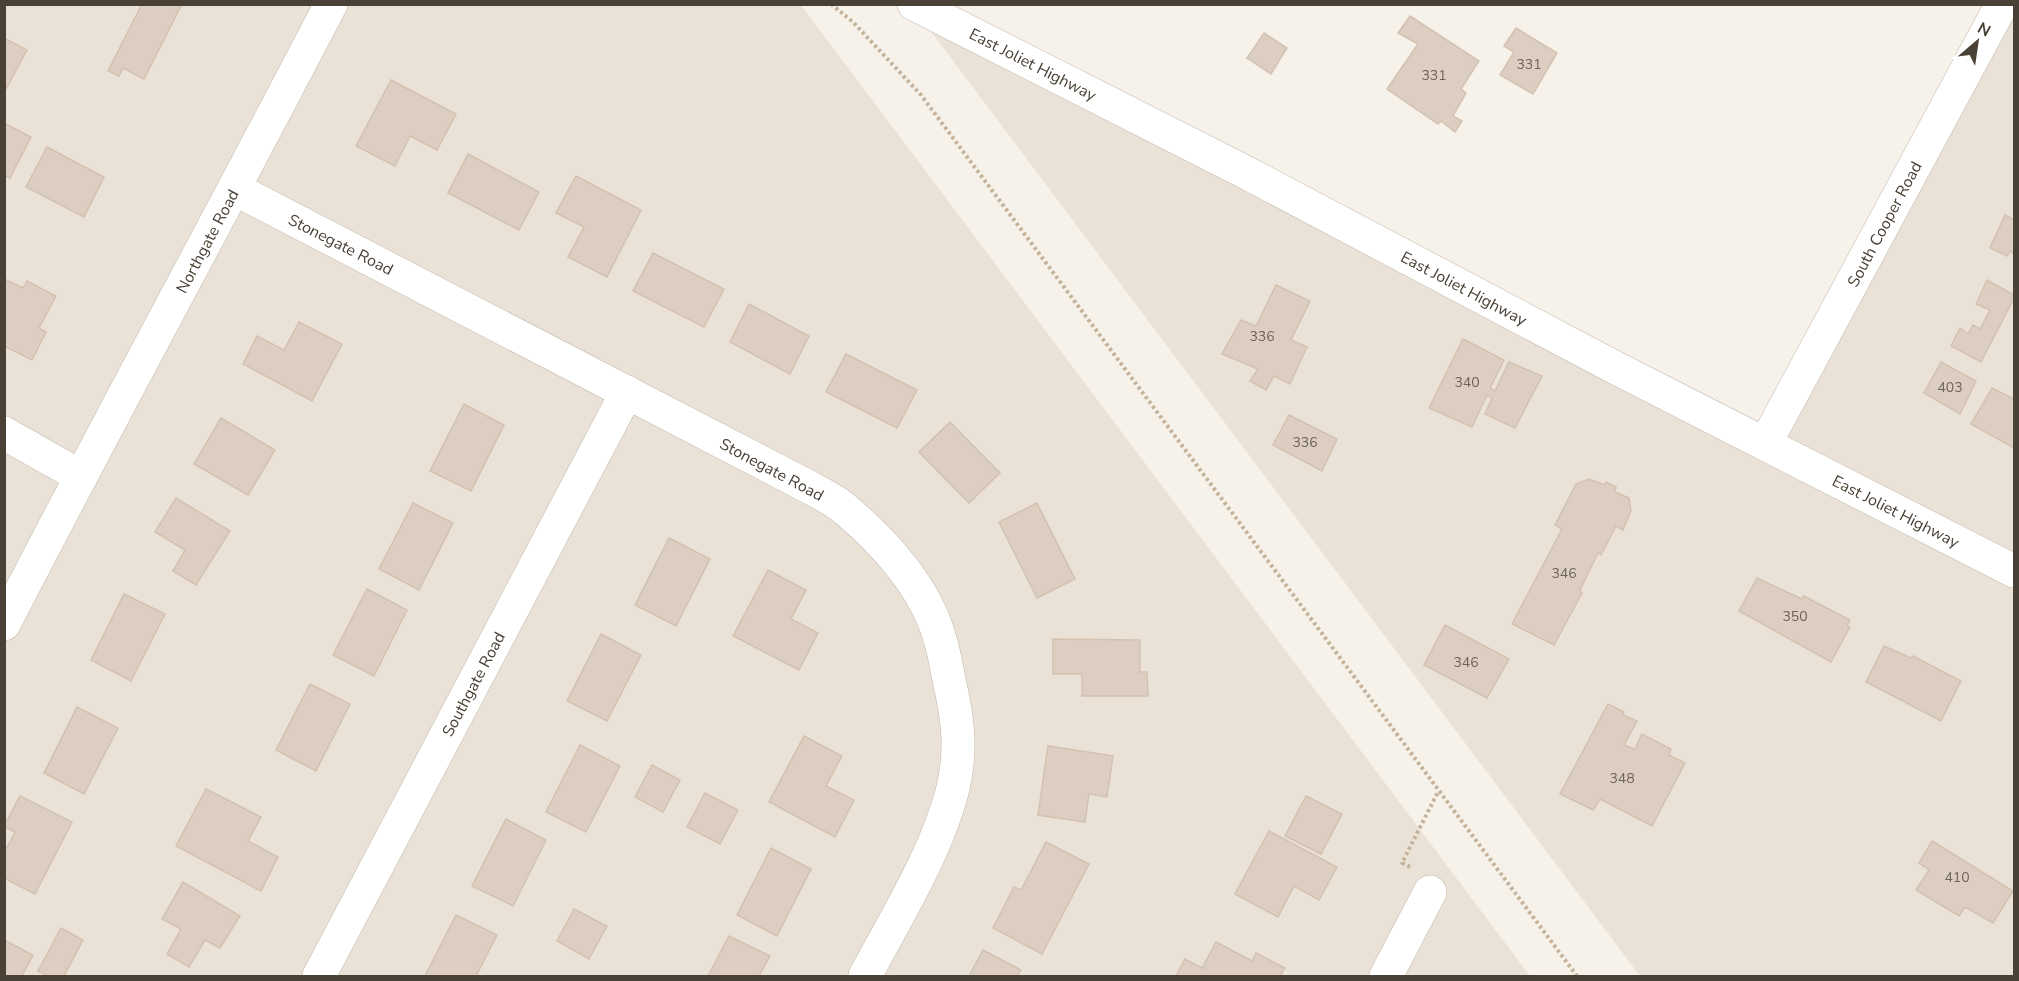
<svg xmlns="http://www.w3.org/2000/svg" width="2019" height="981" font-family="'Nunito Sans',sans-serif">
  <rect width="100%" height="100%" fill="#f6f1e9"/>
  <!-- residential -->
  <g fill="#eae2d7">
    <polygon points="5,4 801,5 1530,976 5,976"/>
    <polygon points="2014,5 2014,561 1782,439"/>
    <polygon points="915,10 2014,582 2014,976 1640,976"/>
  </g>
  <!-- building -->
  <g fill="#dccec0" stroke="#d4c2b0" stroke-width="1.5">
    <polygon points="142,4 182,4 144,79 123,68 119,76 108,71"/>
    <polygon points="1410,16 1479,61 1461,89 1466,93 1453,116 1462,121 1455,132 1441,121 1438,124 1387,89 1418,44 1398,33"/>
    <polygon points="1516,28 1557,53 1533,94 1500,75 1514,52 1504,46"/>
    <polygon points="1264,33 1287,48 1271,74 1247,58"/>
    <polygon points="4,38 27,50 6,89 4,88"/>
    <polygon points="391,80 456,114 437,150 410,136 395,166 356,146"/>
    <polygon points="4,123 31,137 10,178 4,175"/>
    <polygon points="47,147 104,177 84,217 26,187"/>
    <polygon points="468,154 539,192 519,230 448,193"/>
    <polygon points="576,176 641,210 607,277 568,257 584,227 556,213"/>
    <polygon points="2005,215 2014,220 2014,254 2010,251 2007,256 1990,248"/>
    <polygon points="653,253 724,289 704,327 633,291"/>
    <polygon points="4,279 23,288 27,281 56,296 39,328 46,332 32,360 4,346"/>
    <polygon points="1987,280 2014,295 2014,298 1981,362 1951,346 1960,328 1968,334 1973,325 1980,329 1990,310 1976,304"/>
    <polygon points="1276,285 1310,301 1291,340 1307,347 1290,384 1274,376 1266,390 1250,381 1258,369 1222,354 1241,320 1256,326"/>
    <polygon points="749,304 809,336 790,374 730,342"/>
    <polygon points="299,322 342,344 312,401 243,364 257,336 284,350"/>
    <polygon points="1463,339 1504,360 1490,388 1495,391 1509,362 1542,376 1515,428 1485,414 1492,398 1487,395 1472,427 1429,408"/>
    <polygon points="846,354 917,390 897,428 826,392"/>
    <polygon points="1941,362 1976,381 1960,414 1924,393"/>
    <polygon points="1992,388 2014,399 2014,448 1971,424"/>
    <polygon points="464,404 504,425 471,491 430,471"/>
    <polygon points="1289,415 1337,439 1322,471 1273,445"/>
    <polygon points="221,418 275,450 248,495 194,464"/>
    <polygon points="950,422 1000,473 969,503 919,452"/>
    <polygon points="1589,479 1605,485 1606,482 1616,487 1615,492 1629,498 1631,511 1623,530 1616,526 1601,555 1598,553 1580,590 1582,593 1554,645 1512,624 1562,529 1555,525 1576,484"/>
    <polygon points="176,498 230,531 196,585 173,571 185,550 155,532"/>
    <polygon points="413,503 453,523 419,590 379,569"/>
    <polygon points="1037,503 1075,579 1037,598 999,522"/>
    <polygon points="669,538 710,559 676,626 635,605"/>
    <polygon points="768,570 806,590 791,619 818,633 799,670 733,636"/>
    <polygon points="1757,578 1802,599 1804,596 1850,620 1847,626 1850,627 1831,662 1739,611"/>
    <polygon points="367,589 407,610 374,676 333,655"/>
    <polygon points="124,594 165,614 131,681 91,660"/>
    <polygon points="1445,625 1509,659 1487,698 1424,665"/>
    <polygon points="601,634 641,655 607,721 567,701"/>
    <polygon points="1053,639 1140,640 1140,672 1147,672 1148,696 1082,696 1082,674 1053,674"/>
    <polygon points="1884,646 1911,658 1913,656 1961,681 1941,721 1866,682"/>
    <polygon points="310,684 350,704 316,771 276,750"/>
    <polygon points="1608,704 1624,712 1623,715 1637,721 1624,745 1635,749 1642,734 1671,749 1669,755 1685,763 1652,826 1600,799 1593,810 1560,794"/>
    <polygon points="77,707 118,728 84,794 44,773"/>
    <polygon points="804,736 842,756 826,786 854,800 835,837 769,802"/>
    <polygon points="580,745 620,766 586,832 546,812"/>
    <polygon points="1048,746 1113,756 1107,797 1089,794 1085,822 1038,815"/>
    <polygon points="652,765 680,780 663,812 635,797"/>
    <polygon points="206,789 261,817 248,841 278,857 261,891 176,846"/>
    <polygon points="705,793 738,810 720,844 687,827"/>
    <polygon points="20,796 72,822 35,894 4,878 4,853 15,832 4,826"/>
    <polygon points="1306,796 1342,814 1321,854 1285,836"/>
    <polygon points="506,819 546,840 513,906 472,886"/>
    <polygon points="1269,831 1337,867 1319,900 1294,886 1278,917 1235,894"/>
    <polygon points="1932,841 2013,891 1993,923 1965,907 1959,916 1916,890 1929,870 1919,863"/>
    <polygon points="1046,842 1089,864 1042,954 993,928 1014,887 1021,890"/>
    <polygon points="771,848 811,869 777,936 737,915"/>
    <polygon points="183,882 240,916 220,948 205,940 189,967 167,954 181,929 162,919"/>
    <polygon points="574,909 607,926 589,959 557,941"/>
    <polygon points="456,915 497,935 476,976 425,976"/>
    <polygon points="61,928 83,940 64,976 48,976 38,971"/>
    <polygon points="729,936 770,956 759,976 708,976"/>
    <polygon points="4,940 33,955 22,976 4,976"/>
    <polygon points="1216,942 1252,961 1256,953 1285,968 1280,976 1176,976 1185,959 1202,968"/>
    <polygon points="983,950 1021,970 1017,976 969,976"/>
  </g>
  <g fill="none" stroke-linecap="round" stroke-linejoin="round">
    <!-- minor casing -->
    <g stroke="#c2b8ab" stroke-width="34">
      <g id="minor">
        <polyline points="914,4 1247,173 1614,367 2014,571"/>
        <path d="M235,189L807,486C820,493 835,500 846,510C884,542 925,587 939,636C944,650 946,665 949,680C958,718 962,749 953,788C937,852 896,918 865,976"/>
        <polyline points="4,433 80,476"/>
        <polyline points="1765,444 2002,4"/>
        <path d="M4,624C111,416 223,212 331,4"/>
        <polyline points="319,976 627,392"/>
        <polyline points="1386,976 1430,892"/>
      </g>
    </g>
    <!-- path -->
    <g stroke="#c5b29a" stroke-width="4" stroke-dasharray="3 3" stroke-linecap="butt">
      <polyline points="831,4 853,22 921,95 1577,976"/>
      <polyline points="1410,867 1402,863 1438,792"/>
    </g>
    <!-- minor -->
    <use href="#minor" stroke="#fff" stroke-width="33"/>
  </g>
  <g text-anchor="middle" stroke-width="6" stroke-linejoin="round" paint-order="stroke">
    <!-- number labels -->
    <g font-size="14" fill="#6e6458">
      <text x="1529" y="69">331</text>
      <text x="1434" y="80">331</text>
      <text x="1262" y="341">336</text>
      <text x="1467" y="387">340</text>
      <text x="1950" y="392">403</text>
      <text x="1305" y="447">336</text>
      <text x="1564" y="578">346</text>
      <text x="1795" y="621">350</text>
      <text x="1466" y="667">346</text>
      <text x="1622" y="783">348</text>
      <text x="1957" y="882">410</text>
    </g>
    <!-- street labels -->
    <g font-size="16" fill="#4a4136" stroke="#fff">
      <text transform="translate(1033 64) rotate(27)" y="6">East Joliet Highway</text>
      <text transform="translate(1884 224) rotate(-62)" y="6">South Cooper Road</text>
      <text transform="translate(207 241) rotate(-62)" y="6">Northgate Road</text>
      <text transform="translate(341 244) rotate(27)" y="6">Stonegate Road</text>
      <text transform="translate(1464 288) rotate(28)" y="6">East Joliet Highway</text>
      <text transform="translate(772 469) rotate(28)" y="6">Stonegate Road</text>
      <text transform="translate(1896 511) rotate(27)" y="6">East Joliet Highway</text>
      <text transform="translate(473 684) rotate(-62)" y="6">Southgate Road</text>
    </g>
  </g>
  <!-- border -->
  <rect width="2019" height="981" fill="none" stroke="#4a4136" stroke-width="12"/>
  <!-- north arrow -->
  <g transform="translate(1977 42) rotate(29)" stroke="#ffffff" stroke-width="4.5" paint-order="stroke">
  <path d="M0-4.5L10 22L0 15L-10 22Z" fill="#4a4136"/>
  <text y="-9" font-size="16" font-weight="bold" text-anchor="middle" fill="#4a4136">N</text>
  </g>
</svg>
